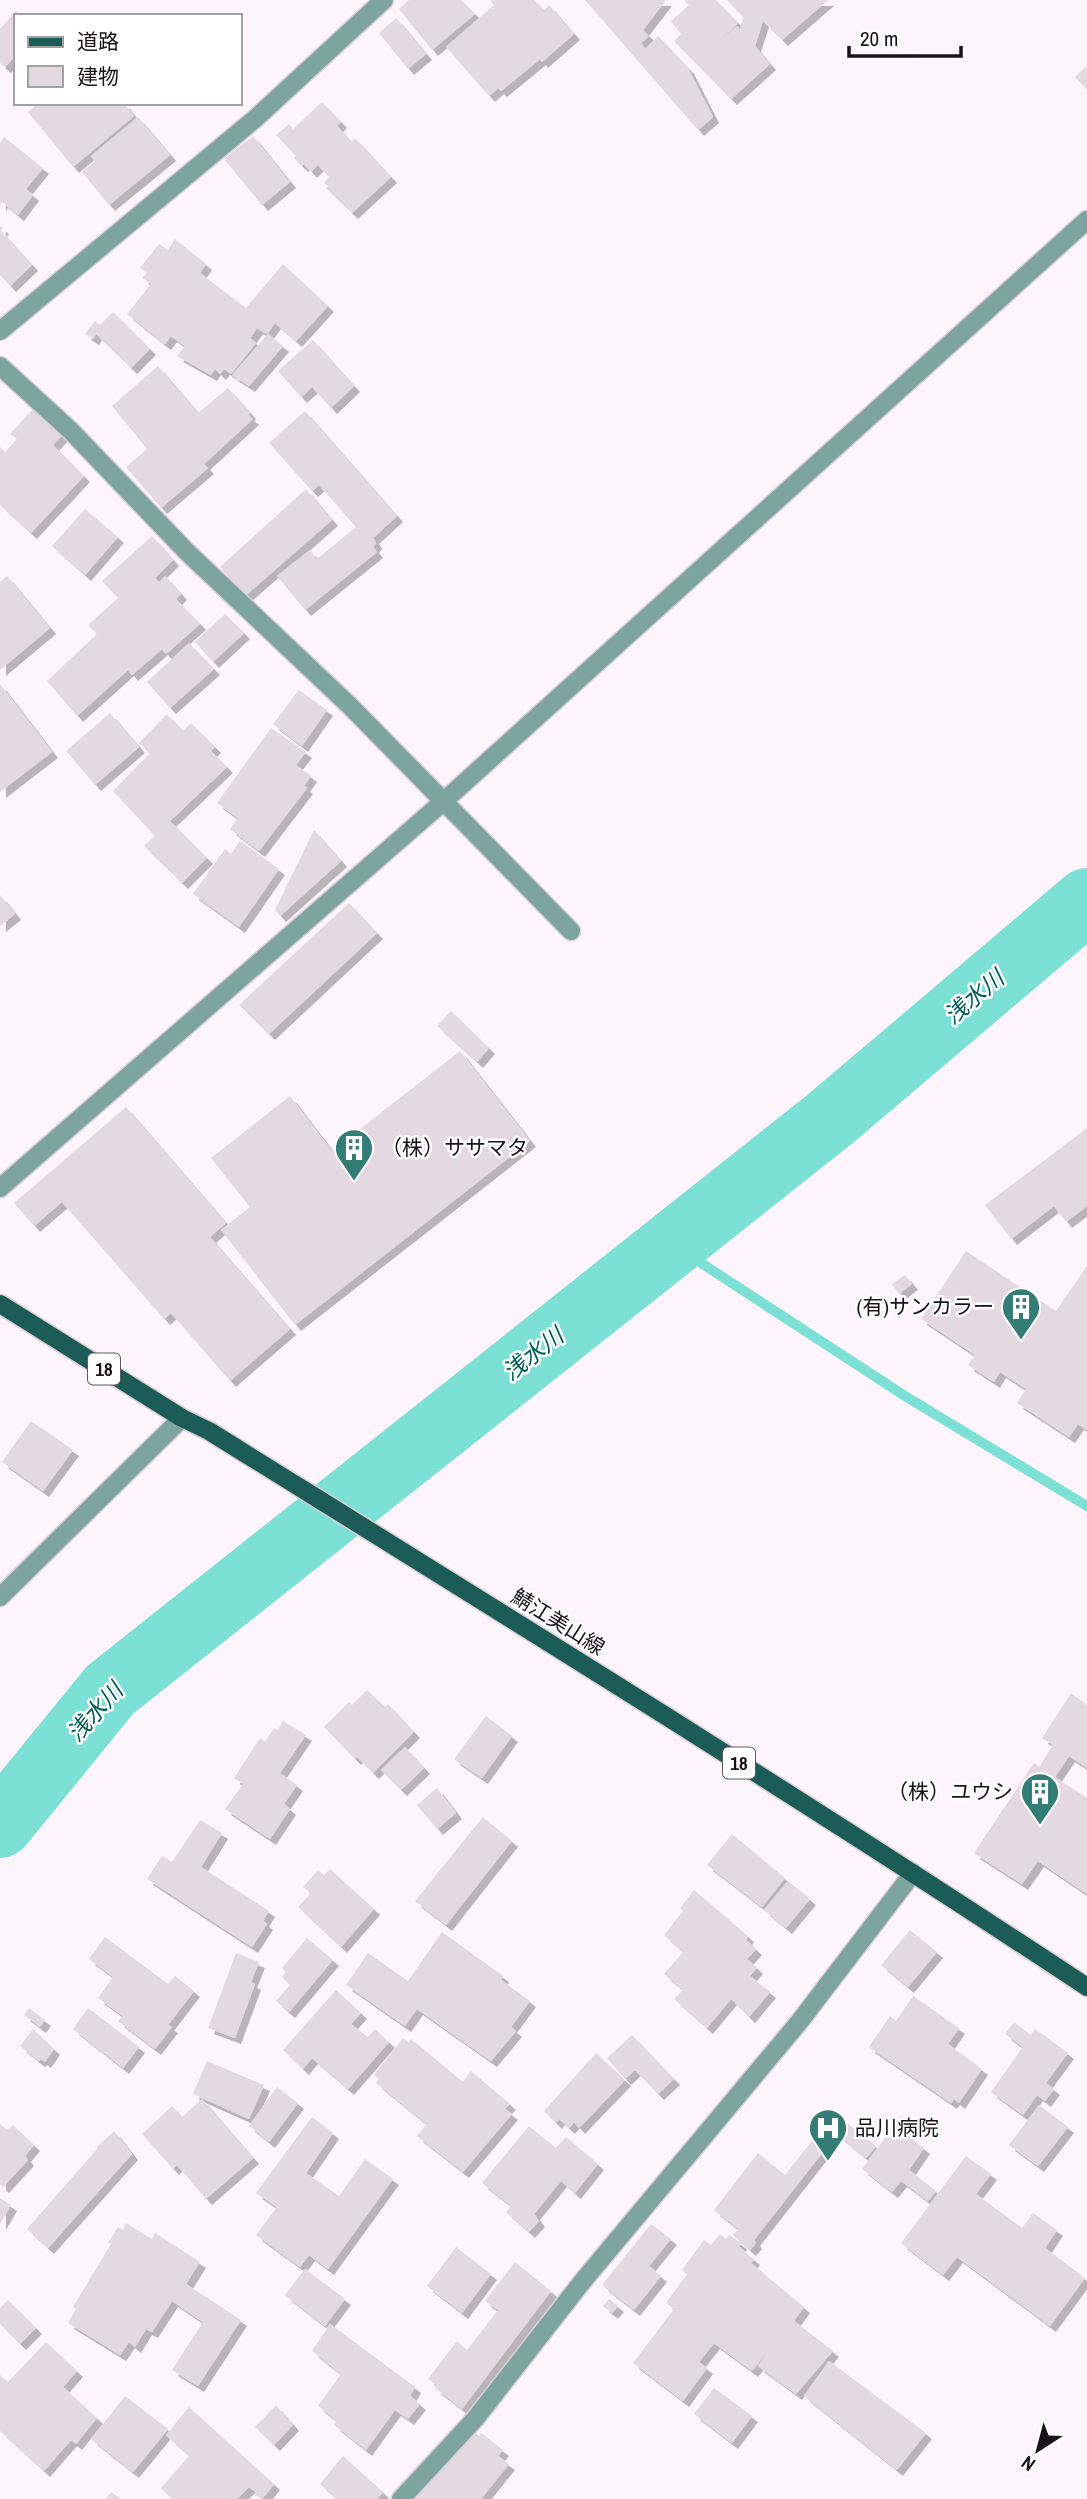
<svg xmlns="http://www.w3.org/2000/svg" width="1087" height="2499" font-family="'Archivo Narrow','Noto Sans JP',sans-serif">
  <defs>
    <filter id="shadow"><feDropShadow dx="6" dy="6" stdDeviation="0" flood-color="#0004"/></filter>
  </defs>
  <rect width="100%" height="100%" fill="#fef4fb"/>
  <g fill="none" stroke-linecap="round" stroke-linejoin="round">
    <!-- stream -->
    <polyline stroke="#7ce0d7" stroke-width="10" points="672,1244 905,1396 1087,1506"/>
    <!-- river -->
    <polyline stroke="#7ce0d7" stroke-width="66" points="0,1825 110,1690 830,1119 1087,901"/>
  </g>
  <!-- building -->
  <g fill="#e4d8e1" filter="url(#shadow)">
    <polygon points="409,0 461,0 475,14 432,50 399,9"/>
    <polygon points="490,0 534,0 544,10 549,5 574,34 542,62 540,59 501,91 498,88 489,96 446,47 494,5"/>
    <polygon points="585,0 666,0 643,30 649,36 641,43 645,49 658,36 688,68 713,117 698,130"/>
    <polygon points="684,0 716,0 738,23 717,43 737,26 740,30 743,17 727,0 828,0 782,40 763,21 755,46 770,64 731,99 674,41 681,34 671,21 689,5"/>
    <polygon points="16,11 22,16 16,16 16,55 5,67 0,63 0,29"/>
    <polygon points="396,18 426,54 408,69 379,33"/>
    <polygon points="1087,66 1087,89 1075,77"/>
    <polygon points="322,102 341,122 337,126 351,142 355,138 391,177 352,213 326,188 328,186 324,183 329,177 318,165 311,172 304,164 302,166 294,158 296,156 276,135 289,124 293,129"/>
    <polygon points="38,103 124,103 134,116 73,167 28,112"/>
    <polygon points="138,117 170,155 109,205 82,172 95,161 91,156"/>
    <polygon points="253,136 290,182 262,205 224,159"/>
    <polygon points="4,137 43,168 26,189 33,195 18,215 2,202 0,205 0,143"/>
    <polygon points="0,226 3,228 1,231 32,265 10,286 0,275"/>
    <polygon points="175,239 206,264 200,273 246,308 283,264 328,306 296,341 275,323 267,334 257,328 250,338 256,343 231,374 224,369 220,374 215,369 211,375 177,356 185,346 171,336 165,344 127,314 151,284 142,278 147,273 140,268 159,244 168,250"/>
    <polygon points="113,312 150,349 131,368 96,334 93,339 85,334 95,321 100,325"/>
    <polygon points="268,334 283,346 249,386 232,375"/>
    <polygon points="313,340 354,386 331,408 312,387 301,397 278,371"/>
    <polygon points="158,366 198,413 228,388 250,413 248,415 253,419 204,464 208,468 161,508 126,467 147,449 112,406"/>
    <polygon points="34,408 62,435 53,445 84,476 31,533 0,505 0,447 5,452 17,439 10,434"/>
    <polygon points="305,411 397,516 373,538 376,543 373,547 377,552 305,610 277,576 310,550 317,559 356,527 319,485 312,491 269,443"/>
    <polygon points="306,489 332,520 245,596 220,567"/>
    <polygon points="85,509 118,537 85,575 52,546"/>
    <polygon points="152,536 173,560 155,578 159,582 165,576 181,594 176,599 200,624 166,654 162,649 132,675 128,670 77,716 47,681 97,634 88,625 118,598 102,581"/>
    <polygon points="7,576 50,628 0,670 0,582"/>
    <polygon points="225,614 244,633 213,662 195,642"/>
    <polygon points="189,643 214,669 170,708 147,682"/>
    <polygon points="0,684 52,752 0,792"/>
    <polygon points="299,690 327,710 302,746 273,724"/>
    <polygon points="110,713 139,747 95,785 66,751"/>
    <polygon points="167,714 183,731 191,723 215,747 211,751 227,767 170,821 207,858 182,883 144,846 155,836 113,791 150,753 139,743"/>
    <polygon points="271,728 306,752 296,765 311,776 304,786 307,788 259,851 230,829 238,818 217,803"/>
    <polygon points="314,830 341,861 280,916 275,910"/>
    <polygon points="240,841 279,869 239,927 193,894 225,849 231,854"/>
    <polygon points="0,895 15,914 0,926"/>
    <polygon points="349,903 377,933 269,1034 239,1005"/>
    <polygon points="451,1011 489,1048 477,1062 437,1026"/>
    <polygon points="460,1051 530,1141 295,1325 221,1230 250,1207 211,1158 290,1096 332,1151"/>
    <polygon points="126,1107 226,1223 210,1237 290,1329 230,1381 171,1313 164,1319 62,1202 34,1226 14,1203"/>
    <polygon points="1087,1128 1087,1206 1066,1222 1054,1206 1011,1239 985,1205"/>
    <polygon points="966,1251 1056,1311 1087,1266 1087,1430 1078,1424 1069,1437 1017,1403 1026,1389 1000,1372 994,1382 968,1365 975,1355 921,1319"/>
    <polygon points="905,1275 912,1284 899,1294 892,1284"/>
    <polygon points="31,1421 73,1450 43,1491 2,1462"/>
    <polygon points="367,1690 385,1707 388,1704 414,1732 373,1773 357,1757 355,1759 324,1727 349,1702 352,1705"/>
    <polygon points="1071,1693 1087,1705 1087,1768 1069,1756 1055,1777 1087,1798 1087,1894 1038,1861 1022,1884 974,1853 1034,1763 1039,1767 1053,1745 1042,1738"/>
    <polygon points="486,1716 512,1736 482,1778 454,1759"/>
    <polygon points="283,1721 306,1735 280,1773 297,1785 284,1804 290,1809 270,1839 225,1809 243,1784 234,1778 260,1738 265,1742 274,1728 278,1730"/>
    <polygon points="405,1747 424,1768 401,1790 381,1770"/>
    <polygon points="437,1788 456,1813 437,1829 417,1805"/>
    <polygon points="483,1817 512,1841 446,1925 415,1901"/>
    <polygon points="200,1820 222,1833 201,1867 269,1911 263,1921 267,1924 252,1947 147,1879 162,1856 172,1862"/>
    <polygon points="732,1834 785,1878 762,1907 707,1865"/>
    <polygon points="330,1869 374,1909 341,1947 298,1907 311,1893 303,1887 318,1870 324,1875"/>
    <polygon points="788,1881 810,1899 786,1928 764,1910"/>
    <polygon points="694,1890 748,1936 746,1940 756,1949 747,1959 757,1968 750,1976 770,1992 749,2017 731,1999 707,2028 674,1999 683,1990 664,1974 683,1952 664,1935 683,1911 680,1908"/>
    <polygon points="910,1930 937,1952 908,1987 881,1965"/>
    <polygon points="442,1932 503,1976 501,1980 530,2001 511,2027 516,2031 491,2061 417,2009 405,2026 346,1985 368,1953 408,1981"/>
    <polygon points="105,1937 168,1984 175,1976 194,1991 168,2025 172,2027 155,2049 118,2021 123,2016 98,1998 113,1977 89,1959"/>
    <polygon points="307,1938 333,1960 289,2012 276,2001 290,1985 282,1977 286,1972 282,1968"/>
    <polygon points="236,1953 259,1962 251,1982 255,1984 235,2038 208,2028"/>
    <polygon points="336,1990 361,2013 351,2024 368,2037 375,2029 389,2042 348,2089 312,2058 303,2069 283,2050"/>
    <polygon points="913,1996 959,2028 948,2044 982,2069 959,2103 954,2099 951,2103 869,2047 890,2016 896,2021"/>
    <polygon points="29,2008 45,2020 40,2027 24,2015"/>
    <polygon points="88,2008 139,2047 123,2068 73,2029"/>
    <polygon points="1014,2022 1031,2035 1035,2029 1068,2053 1046,2083 1054,2089 1045,2101 1037,2095 1023,2115 991,2092 1023,2047 1005,2034"/>
    <polygon points="33,2029 54,2049 45,2062 41,2059 39,2061 20,2046"/>
    <polygon points="632,2035 674,2079 658,2094 635,2070 625,2079 607,2058"/>
    <polygon points="403,2038 409,2043 411,2039 463,2082 471,2071 510,2104 505,2109 512,2114 463,2172 417,2136 427,2124 376,2083 379,2079 374,2075"/>
    <polygon points="596,2053 625,2080 579,2128 574,2122 569,2128 559,2119 556,2123 544,2111"/>
    <polygon points="207,2061 264,2085 249,2119 193,2094"/>
    <polygon points="277,2087 298,2103 269,2142 249,2126"/>
    <polygon points="202,2099 253,2158 206,2199 177,2165 173,2169 142,2134 172,2106 182,2117"/>
    <polygon points="1039,2105 1068,2127 1038,2166 1009,2145"/>
    <polygon points="834,2113 876,2146 866,2158 837,2134 754,2240 756,2243 750,2250 733,2235 738,2229 714,2210 758,2153 785,2175"/>
    <polygon points="901,2116 912,2123 904,2133 924,2148 909,2170 936,2191 928,2201 901,2181 892,2192 862,2169"/>
    <polygon points="312,2117 333,2133 306,2173 339,2196 365,2159 393,2179 328,2269 309,2255 300,2267 256,2235 277,2207 256,2193"/>
    <polygon points="0,2124 7,2130 13,2125 34,2145 25,2156 28,2160 3,2187 0,2184"/>
    <polygon points="529,2126 556,2148 566,2137 598,2164 575,2193 561,2181 534,2214 539,2221 529,2232 506,2212 511,2206 482,2183"/>
    <polygon points="114,2131 132,2154 48,2248 27,2229 98,2148 97,2147"/>
    <polygon points="966,2156 991,2174 976,2194 1022,2228 1033,2213 1057,2230 1045,2248 1085,2278 1050,2326 957,2257 943,2275 901,2243"/>
    <polygon points="0,2198 11,2205 0,2224"/>
    <polygon points="126,2223 152,2239 155,2233 200,2262 186,2284 241,2320 198,2386 172,2370 203,2322 172,2301 152,2332 146,2329 135,2347 129,2342 120,2355 68,2323 76,2309 73,2307 111,2244 108,2243 118,2227 123,2230"/>
    <polygon points="651,2224 671,2239 649,2266 661,2276 634,2310 602,2285"/>
    <polygon points="720,2234 726,2239 729,2235 741,2243 739,2247 754,2259 751,2263 804,2307 794,2321 833,2351 796,2394 758,2366 767,2352 752,2371 714,2343 699,2362 707,2368 683,2401 633,2363 674,2309 666,2303 687,2274 682,2270 704,2240 711,2245"/>
    <polygon points="456,2247 491,2274 462,2313 427,2286"/>
    <polygon points="515,2262 551,2291 462,2409 435,2388 437,2385 428,2379 457,2341 467,2350 498,2310 485,2301"/>
    <polygon points="305,2269 345,2299 325,2326 285,2295"/>
    <polygon points="609,2299 618,2306 612,2313 603,2306"/>
    <polygon points="8,2300 36,2328 20,2344 0,2324 0,2308"/>
    <polygon points="330,2324 415,2387 410,2396 420,2404 408,2419 395,2410 366,2450 334,2425 337,2421 318,2406 341,2374 312,2351"/>
    <polygon points="46,2342 77,2371 63,2387 97,2418 76,2444 71,2440 44,2471 0,2431 0,2375 8,2382"/>
    <polygon points="829,2361 926,2433 897,2470 804,2396"/>
    <polygon points="714,2388 752,2416 732,2443 694,2414"/>
    <polygon points="125,2396 168,2429 133,2472 91,2439"/>
    <polygon points="276,2405 293,2425 274,2445 255,2427"/>
    <polygon points="189,2407 274,2484 263,2498 249,2487 237,2499 172,2499 161,2488 189,2456 166,2435"/>
    <polygon points="470,2429 479,2436 481,2433 503,2450 498,2456 509,2464 481,2499 416,2499"/>
    <polygon points="343,2456 383,2492 377,2499 337,2499 320,2484"/>
    <polygon points="111,2492 121,2499 106,2499"/>
  </g>
  <g fill="none" stroke-linecap="round" stroke-linejoin="round">
    <!-- minor casing -->
    <g stroke="#d9d0d6" stroke-width="21">
      <g id="minor">
        <polyline points="0,331 256,118 384,0"/>
        <polyline points="0,366 71,431 188,553 350,706 571,931"/>
        <polyline points="0,1188 444,801 1087,220"/>
        <polyline points="0,1597 182,1418"/>
        <polyline points="401,2499 475,2419 582,2282 800,2021 913,1873"/>
      </g>
    </g>
    <!-- primary casing -->
    <g stroke="#d9d0d6" stroke-width="21">
      <path id="primary" d="M0,1304L182,1418L209,1431C503,1614 798,1796 1087,1987"/>
    </g>
    <!-- minor -->
    <use href="#minor" stroke="#7da4a0" stroke-width="18"/>
    <!-- primary -->
    <use href="#primary" stroke="#1b5c58" stroke-width="18"/>
  </g>
  <!-- icons -->
  <defs>
    <g id="building-pin" transform="scale(2.0125)"><path d="M0 17L-7.5 6A9.5 9.5 0 1 1 7.5 6Z" fill="#347c76" stroke="#fff"/><path d="M-4-6H4V6H1V3H-1V6H-4ZM-2.5-4.3h1.7v1.8h-1.7ZM.8-4.3h1.7v1.8H.8ZM-2.5-1h1.7V.8h-1.7ZM.8-1h1.7V.8H.8Z" fill="#fff"/></g>
    <g id="hospital-pin" transform="scale(2.0125)"><path d="M0 17L-7.5 6A9.5 9.5 0 1 1 7.5 6Z" fill="#347c76" stroke="#fff"/><path d="M-5-5h3v3.5h4V-5h3V5h-3V1.5h-4V5h-3Z" fill="#fff"/></g>
  </defs>
  <g fill-rule="evenodd">
    <use href="#building-pin" x="354" y="1148"/>
    <use href="#building-pin" x="1021" y="1307"/>
    <use href="#building-pin" x="1040" y="1792"/>
    <use href="#hospital-pin" x="828" y="2128"/>
  </g>
  <g text-anchor="middle" stroke-width="5" stroke-linejoin="round" paint-order="stroke">
    <!-- shield labels -->
    <g fill="#fff" stroke="#5d5a5c" stroke-width="2">
      <rect x="88" y="1353.5" width="32" height="31" rx="5"/>
      <rect x="723" y="1747.5" width="32" height="31" rx="5"/>
    </g>
    <g font-size="19" font-weight="bold" fill="#171316">
      <text x="104" y="1376">18</text>
      <text x="739" y="1770">18</text>
    </g>
    <!-- poi labels -->
    <g font-size="21" fill="#171316" stroke="#fff" text-anchor="start">
      <text x="381" y="1155">（株）ササマタ</text>
      <text x="994" y="1314" text-anchor="end">(有)サンカラー</text>
      <text x="1013" y="1799" text-anchor="end">（株）ユウシ</text>
      <text x="855" y="2135">品川病院</text>
    </g>
    <!-- street labels -->
    <g font-size="21" fill="#171316" stroke="#fff">
      <text transform="translate(558 1622) rotate(32)" y="7">鯖江美山線</text>
    </g>
    <!-- water labels -->
    <g font-size="23" font-style="italic" fill="#005d58" stroke="#fff">
      <text transform="translate(974 997) rotate(-40)" y="8">浅水川</text>
      <text transform="translate(533 1354) rotate(-38)" y="8">浅水川</text>
      <text transform="translate(95 1712) rotate(-48)" y="8">浅水川</text>
    </g>
  </g>
  <!-- legend -->
  <rect x="14" y="14" width="228" height="91" fill="#ffffff" stroke="#a2a1a2" stroke-width="2"/>
  <rect x="28" y="37" width="35" height="10" fill="#1b5c58" stroke="#a2a1a2" stroke-width="2"/>
  <text x="77" y="49" font-size="21" fill="#171316">道路</text>
  <rect x="28" y="66" width="35" height="21" fill="#e4d8e1" stroke="#a2a1a2" stroke-width="2"/>
  <text x="77" y="84" font-size="21" fill="#171316">建物</text>
  <!-- north arrow -->
  <g transform="translate(1038 2450) rotate(216)" stroke="#ffffff" stroke-width="5" paint-order="stroke">
  <path d="M0-5L12 26L0 18L-12 26Z" fill="#171316"/>
  <text y="-10" font-size="19" font-weight="bold" text-anchor="middle" fill="#171316">N</text>
  </g>
  <!-- scale -->
  <path d="M849 46v10h112v-10" fill="none" stroke="#171316" stroke-width="3.5"/>
  <text x="860" y="46" font-size="21" fill="#171316" stroke="#ffffff" stroke-width="5" paint-order="stroke">20 m</text>
</svg>
